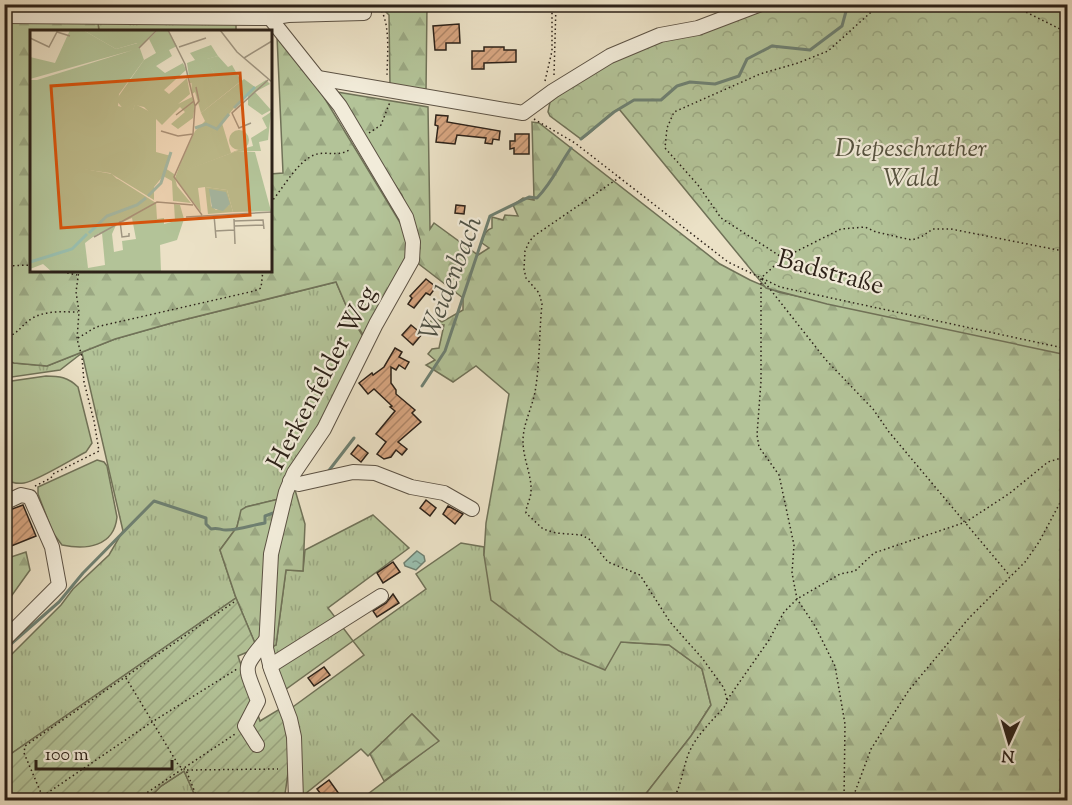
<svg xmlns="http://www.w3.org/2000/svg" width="1072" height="805" font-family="'Sorts Mill Goudy',serif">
  <defs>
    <pattern id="grass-tufts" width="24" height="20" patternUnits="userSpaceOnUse" patternTransform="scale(1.5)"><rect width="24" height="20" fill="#b3c398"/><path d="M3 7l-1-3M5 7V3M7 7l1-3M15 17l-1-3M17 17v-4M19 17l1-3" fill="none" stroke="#9aa782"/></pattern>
    <pattern id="forest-firs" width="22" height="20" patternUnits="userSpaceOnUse" patternTransform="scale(1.5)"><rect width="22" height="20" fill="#b3c398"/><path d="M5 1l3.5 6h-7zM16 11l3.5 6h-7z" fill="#9aa782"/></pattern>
    <pattern id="park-crowns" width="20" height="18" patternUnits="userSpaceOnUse" patternTransform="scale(1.5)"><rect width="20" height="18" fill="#b3c398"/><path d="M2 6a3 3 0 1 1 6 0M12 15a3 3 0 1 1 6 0" fill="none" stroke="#9aa782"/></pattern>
    <pattern id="garden-furrows" width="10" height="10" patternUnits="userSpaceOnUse" patternTransform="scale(1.5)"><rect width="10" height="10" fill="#b3c398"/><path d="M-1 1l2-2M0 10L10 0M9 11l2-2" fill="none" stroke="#9aa782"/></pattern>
    <pattern id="water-ripples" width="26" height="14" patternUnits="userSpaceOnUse" patternTransform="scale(1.5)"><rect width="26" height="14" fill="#99beae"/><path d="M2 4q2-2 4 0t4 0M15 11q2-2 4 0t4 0" fill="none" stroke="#7d9a8d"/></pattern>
    <pattern id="building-hatch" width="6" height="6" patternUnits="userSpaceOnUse" patternTransform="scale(1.5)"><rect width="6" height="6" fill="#d6a47f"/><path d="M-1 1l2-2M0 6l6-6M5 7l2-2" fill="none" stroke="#ae8567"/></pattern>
  </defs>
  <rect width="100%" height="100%" fill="#ebe1c6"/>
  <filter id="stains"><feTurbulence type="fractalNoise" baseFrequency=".00333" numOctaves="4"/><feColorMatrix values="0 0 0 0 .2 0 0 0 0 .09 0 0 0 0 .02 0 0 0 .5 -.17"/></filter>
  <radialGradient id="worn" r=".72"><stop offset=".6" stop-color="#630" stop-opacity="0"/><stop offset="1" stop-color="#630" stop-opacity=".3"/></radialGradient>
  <!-- grass -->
  <g fill="url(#grass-tufts)" stroke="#707258" stroke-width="1.5">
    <polygon points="98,23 236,24 236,31 99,31"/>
    <polygon points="336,282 351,317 364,338 279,499 246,507 239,519 237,527 220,550 236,598 5,758 5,661 61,605 73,589 109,555 123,531 82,353 60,370 5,378 5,360 14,363 47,366 115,339 175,322"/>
    <polygon points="373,515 409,548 328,608 353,641 426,589 416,574 461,543 484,547 484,555 621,642 669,645 702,669 711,705 691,736 641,800 360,800 438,741 412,714 368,756 361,749 300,798 290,709 364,655 353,641 282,692 269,648 276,645 286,570 303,571 305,550"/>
    <polygon points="184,771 197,800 147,800 161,786"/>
  </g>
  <!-- forest -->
  <g fill="url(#forest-firs)" stroke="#707258" stroke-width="1.5">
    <polygon points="379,5 427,5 426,92 390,86 389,15"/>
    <polygon points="5,23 98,23 99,31 32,32 32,270 270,270 270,174 283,173 277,36 319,89 410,239 410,254 364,336 351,317 336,282 175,322 115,339 47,366 14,363 5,360"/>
    <path d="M331,91L428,107L430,229L434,223L478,255L489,248L482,243C483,236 485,230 492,228V217L503,220L505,215L518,216L513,205L523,198L534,200L532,122L539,123L720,264L750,280L778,292L1067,354V800H641L691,736L711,705L702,669L669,645L621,642L605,670L559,651L491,600L484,555L486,523L509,394L476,366L453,382L426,365L435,360L428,354L432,349L439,348L444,325L429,324L431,321L437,319L442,322L463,310V298L415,261L420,248L402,195Z"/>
    <polygon points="293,483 305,524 303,571 286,570 276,645 269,648 274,556 282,524 285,524 288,495"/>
    <polygon points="279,499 264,639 257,648 236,598 220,550 237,527 241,510 246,507"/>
    <polygon points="26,552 30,570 5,605 5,559"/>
    <polygon points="412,714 439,741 384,781 370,754"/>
  </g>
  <!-- park -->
  <path fill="url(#park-crowns)" stroke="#707258" stroke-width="1.5" d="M776,5H1067V355L827,304L766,288L619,109C604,115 595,132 581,139L550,116L548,112L550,102L554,99L575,84L629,51L662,40L721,26Z"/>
  <!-- garden -->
  <path fill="url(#garden-furrows)" stroke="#707258" stroke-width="1.5" d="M236,598L257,648L238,656L260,721L283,707C294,737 289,770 284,800H197L184,771L161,786L147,800H13L5,778V758Z"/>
  <!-- pitch -->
  <g fill="#b3c398" stroke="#707258" stroke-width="1.5">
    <path d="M46,376C59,376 68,377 78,387L92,443L86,452C72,459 37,481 24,483C17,484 10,482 5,479V382Z"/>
    <path d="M97,460L104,462L107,466L117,517C114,547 86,550 62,545L53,533L38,494V487Z"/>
  </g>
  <!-- water -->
  <polygon fill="url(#water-ripples)" stroke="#6e8072" stroke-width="1.5" points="417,551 424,556 425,561 416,570 405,566 404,563"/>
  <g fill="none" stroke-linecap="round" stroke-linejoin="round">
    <!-- stream -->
    <g stroke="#6e8072" stroke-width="3">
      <polyline points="581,139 614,112 634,100 661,100 677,86 690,82 715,84 739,76 747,59 772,46 810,50 842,26 848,4"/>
      <path d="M422,386L445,351L490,216L529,197L537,198C552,183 559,165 571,148"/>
      <polyline points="327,473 354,438"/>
      <path d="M4,650L59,602L83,573L154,501L206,518V524L211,529C218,527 220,530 226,530C240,530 252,525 265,523V516L276,512"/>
    </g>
  </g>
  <!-- building -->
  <g fill="url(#building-hatch)" stroke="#2d2219" stroke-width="1.5">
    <polygon points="459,24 460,43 446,43 446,50 435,50 433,26"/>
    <polygon points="484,47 504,47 504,50 516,50 516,62 484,63 484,69 472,69 472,51 484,51"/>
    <polygon points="436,115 448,116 447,122 500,131 499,140 493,139 492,144 485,143 486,138 457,135 455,144 436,142 438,126 435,125"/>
    <polygon points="515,134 529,134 529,154 514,154 514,148 510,149 510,141 515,141"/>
    <polygon points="456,205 465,206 464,214 455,213"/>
    <polygon points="426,279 436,287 430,295 426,293 414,308 408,304 412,298 410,296"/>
    <polygon points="411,325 422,334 413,345 402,335"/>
    <polygon points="395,348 402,352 399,357 409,362 405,369 399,365 396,370 391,367 391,383 396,390 396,394 415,410 412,413 421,422 398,442 407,449 402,455 396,450 391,457 384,459 377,454 386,442 376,434 395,411 390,407 392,406 374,389 368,394 359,383 372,373 373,375 384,367"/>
    <polygon points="358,445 368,453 361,462 351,454"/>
    <polygon points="426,500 436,508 430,516 420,508"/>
    <polygon points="23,505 36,536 4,549 4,512"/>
    <polygon points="448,506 463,514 455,524 443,514"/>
    <polygon points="393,562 400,572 383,583 377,573"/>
    <polygon points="393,594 399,603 377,617 373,611 386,603"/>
    <polygon points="324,667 330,675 314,686 308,678"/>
    <polygon points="329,780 342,798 338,801 326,801 317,789"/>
  </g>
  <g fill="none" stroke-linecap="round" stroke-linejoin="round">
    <!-- minor casing -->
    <g stroke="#5c5244" stroke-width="16">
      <g id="minor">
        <polyline points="4,16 270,18 288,15 364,13"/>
        <polyline points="270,18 340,106 406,217 413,242 412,260 376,324 324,429 294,473 286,492 271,554 266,648 271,669 290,719 294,737 296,800"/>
        <polyline points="318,78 523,113 553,91 610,56 660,35 698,28 761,4"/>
        <polyline points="290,481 299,484 353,472 375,473 411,487 444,493 472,509"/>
        <polyline points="4,503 21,495 30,497 52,547 59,585 4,640"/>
        <polyline points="270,666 381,596"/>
        <path d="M257,745L245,726L258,701C245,665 241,670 266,640"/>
      </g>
    </g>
    <!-- path -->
    <g stroke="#2d2219" stroke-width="1.5" stroke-dasharray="1.5 3" stroke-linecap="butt">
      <polyline points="225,4 246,5"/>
      <path d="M376,4C392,17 387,57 387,77"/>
      <polyline points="1010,4 1068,33"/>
      <polyline points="246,5 272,5"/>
      <polyline points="554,75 556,4"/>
      <polyline points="545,81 552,51 552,4"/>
      <polyline points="534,119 575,143 728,262 780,287 1068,349"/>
      <polyline points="369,133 381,125 390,102"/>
      <path d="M620,177L534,236L529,242L525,251L524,269L526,278L539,293L542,304C539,333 540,363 535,392C532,408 523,424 523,441C523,459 532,476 531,491C531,499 526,505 526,513L543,529L556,533L581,535L589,539L608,562L640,575L670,622L702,658L724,688L727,700L726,705C713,720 695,736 688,755C682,772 682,783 673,800"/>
      <path d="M270,200L272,201C283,188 298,161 314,155C327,150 337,158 351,149"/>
      <polyline points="783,258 721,218 698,185 665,148 667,128 674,112 760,74 798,63 828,51 880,4"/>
      <polyline points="4,266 32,265"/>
      <polyline points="54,270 77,275"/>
      <polyline points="762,279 826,360 873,409 889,432 1010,576"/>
      <path d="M4,338C19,334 20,326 31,319C45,310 63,312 78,312"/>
      <polyline points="78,338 96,327 254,291 261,288 263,270"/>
      <polyline points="35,486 51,478 53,474 99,451 94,421 84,382 82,357 77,339 79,312 76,292 79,270"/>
      <polyline points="126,678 179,766 186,770 198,800"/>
      <polyline points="727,700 769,640 784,612 797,599 840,574 855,571 874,553 966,522 1010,493 1048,462 1068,456"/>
      <polyline points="187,770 278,769"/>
      <polyline points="43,796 152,722 237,669"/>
      <polyline points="44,800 24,753 25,746 234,602"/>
      <polyline points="136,800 235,734"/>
      <polyline points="844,800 845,724 835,666 815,626 797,599 792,573 794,545 779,475 759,447 757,435 761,381 761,278 783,258 841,229 865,227 876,232 912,240 921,237 933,229 951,229 1068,252"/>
      <polyline points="852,800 871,749 909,690 969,618 1025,562 1039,542 1068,488"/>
    </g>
    <!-- minor -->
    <use href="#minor" stroke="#f2ecda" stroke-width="14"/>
  </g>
  <g text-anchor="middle" stroke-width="4.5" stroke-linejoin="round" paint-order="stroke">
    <!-- park labels -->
    <g font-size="26" font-style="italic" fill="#55523f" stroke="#f2ecda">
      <text x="911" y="156">Diepeschrather<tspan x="911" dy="30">Wald</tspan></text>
    </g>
    <!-- street labels -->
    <g font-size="26" fill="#2d2219" stroke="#f2ecda">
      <text transform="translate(831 271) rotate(15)" y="9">Badstraße</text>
      <text transform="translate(321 377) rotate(-62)" y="9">Herkenfelder Weg</text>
    </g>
    <!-- water labels -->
    <g font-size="27" font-style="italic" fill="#4d5146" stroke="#f2ecda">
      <text transform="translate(450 278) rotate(-69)" y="9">Weidenbach</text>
    </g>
  </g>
  <!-- overview -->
  <g transform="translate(30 30)">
    <rect width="242" height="242" fill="#ebe1c6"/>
    <path d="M53,0H127L109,18L107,13L86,19ZM128,0H138L147,16L139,20L142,26L126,36L135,43L153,33L156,40L134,60L139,64L157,48L160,64L148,74L162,67L165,74L163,88L148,99L141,94L155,82L150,77L132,95L114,77L105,75L103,80H94L86,70L114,30L126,23L119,9ZM181,15L188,26L177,29L185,45L178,52L160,53L157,33L165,30L160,23ZM214,49L225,57L236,50L240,54L225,62L241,80L232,85L218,75V64L212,68L192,93L201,123L205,121L223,116L221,108L237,98L232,88L241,82L238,110L229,112L231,121H207L157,140L152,130L165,101L175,91L171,83ZM175,157L197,160L203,182L178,184ZM180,162H192L199,175L186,180L181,176Z" fill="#b3c398" fill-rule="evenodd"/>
    <path d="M40,0H53L86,19L108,13L114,30L89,64L88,76L103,80L105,74L126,85V122L141,126L135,138L144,144L147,156L161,173L143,171L142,151L133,146L124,157V170L80,143L0,132V50H7L103,20L0,49V27L25,33ZM207,121L225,122L241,181L203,182L197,160L175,157L168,158L171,182L145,148L152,130L158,139ZM0,134L88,149L126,173L127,189L134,188V194L145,191L144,174L150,175L154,189L147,210L130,215L131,241H21L13,234L0,239ZM102,188L106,209L92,211L93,220L84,222L82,204L86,195ZM68,203H72L75,235L58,238L55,213Z" fill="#b3c398" fill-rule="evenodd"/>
    <path d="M0,129L82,144L110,173L116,168L122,172L54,212L53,241H21L11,230L0,232Z" fill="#b3c398"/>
    <path d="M188,26L198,37L202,35L211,51L171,83L165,62L162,64L161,42L174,43L178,51L185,45L176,29Z" fill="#b3c398"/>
    <path d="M199 110a10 10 0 1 1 20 0a10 10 0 1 1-20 0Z" fill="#b3c398"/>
    <path d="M179,159L196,162L200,174L193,181L182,178Z" fill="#99beae"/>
    <path fill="none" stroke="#99beae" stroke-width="3" d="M204,78L225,57M165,98L176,94L187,99L199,84M118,166L131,153L141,122M59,203L77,186L107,175L116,168M0,232L42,219L57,204"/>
    <path fill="none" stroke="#9f9581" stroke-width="1.5" d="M138,0L155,34L165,76L163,104L144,147L172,185M190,0L207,22L242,52M0,8L19,17L27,2L40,6M149,17L176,8M109,18L127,0M214,28L242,11M165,76L169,71L166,57M146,85L164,71M221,93L209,98L202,83L238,50M131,101L148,106L163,104M242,103V134M184,185L186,208M156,187L242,182M204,189L205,214M90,191L92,207L99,206V203M204,191L233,190L234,199M204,196L234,195M185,201L204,200M64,207L127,172L163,175"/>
    <path fill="#d5540d" fill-opacity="0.15" stroke="#d5540d" stroke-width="3" d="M210,43L220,185L31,198L21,56Z"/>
    <rect width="242" height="242" fill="none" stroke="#2d2219" stroke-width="3"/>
  </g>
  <!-- margin -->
  <rect width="1072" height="805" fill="none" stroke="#ebe1c6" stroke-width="24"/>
  <rect x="6" y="6" width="1060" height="793" fill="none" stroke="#2d2219" stroke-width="3"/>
  <rect x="12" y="12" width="1048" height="781" fill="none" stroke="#2d2219" stroke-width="1.5"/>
  <!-- north arrow -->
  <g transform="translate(1009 742) rotate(184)" stroke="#f2ecda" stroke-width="4.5" paint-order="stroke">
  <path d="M0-4.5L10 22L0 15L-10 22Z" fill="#2d2219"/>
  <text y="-9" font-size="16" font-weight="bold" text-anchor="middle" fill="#2d2219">N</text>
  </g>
  <!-- scale -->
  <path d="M36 760v9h136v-9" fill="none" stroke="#2d2219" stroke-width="3"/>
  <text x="45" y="760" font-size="18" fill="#2d2219" stroke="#f2ecda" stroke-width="4.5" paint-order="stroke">100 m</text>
  <rect width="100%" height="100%" filter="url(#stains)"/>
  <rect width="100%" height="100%" fill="url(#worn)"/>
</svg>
